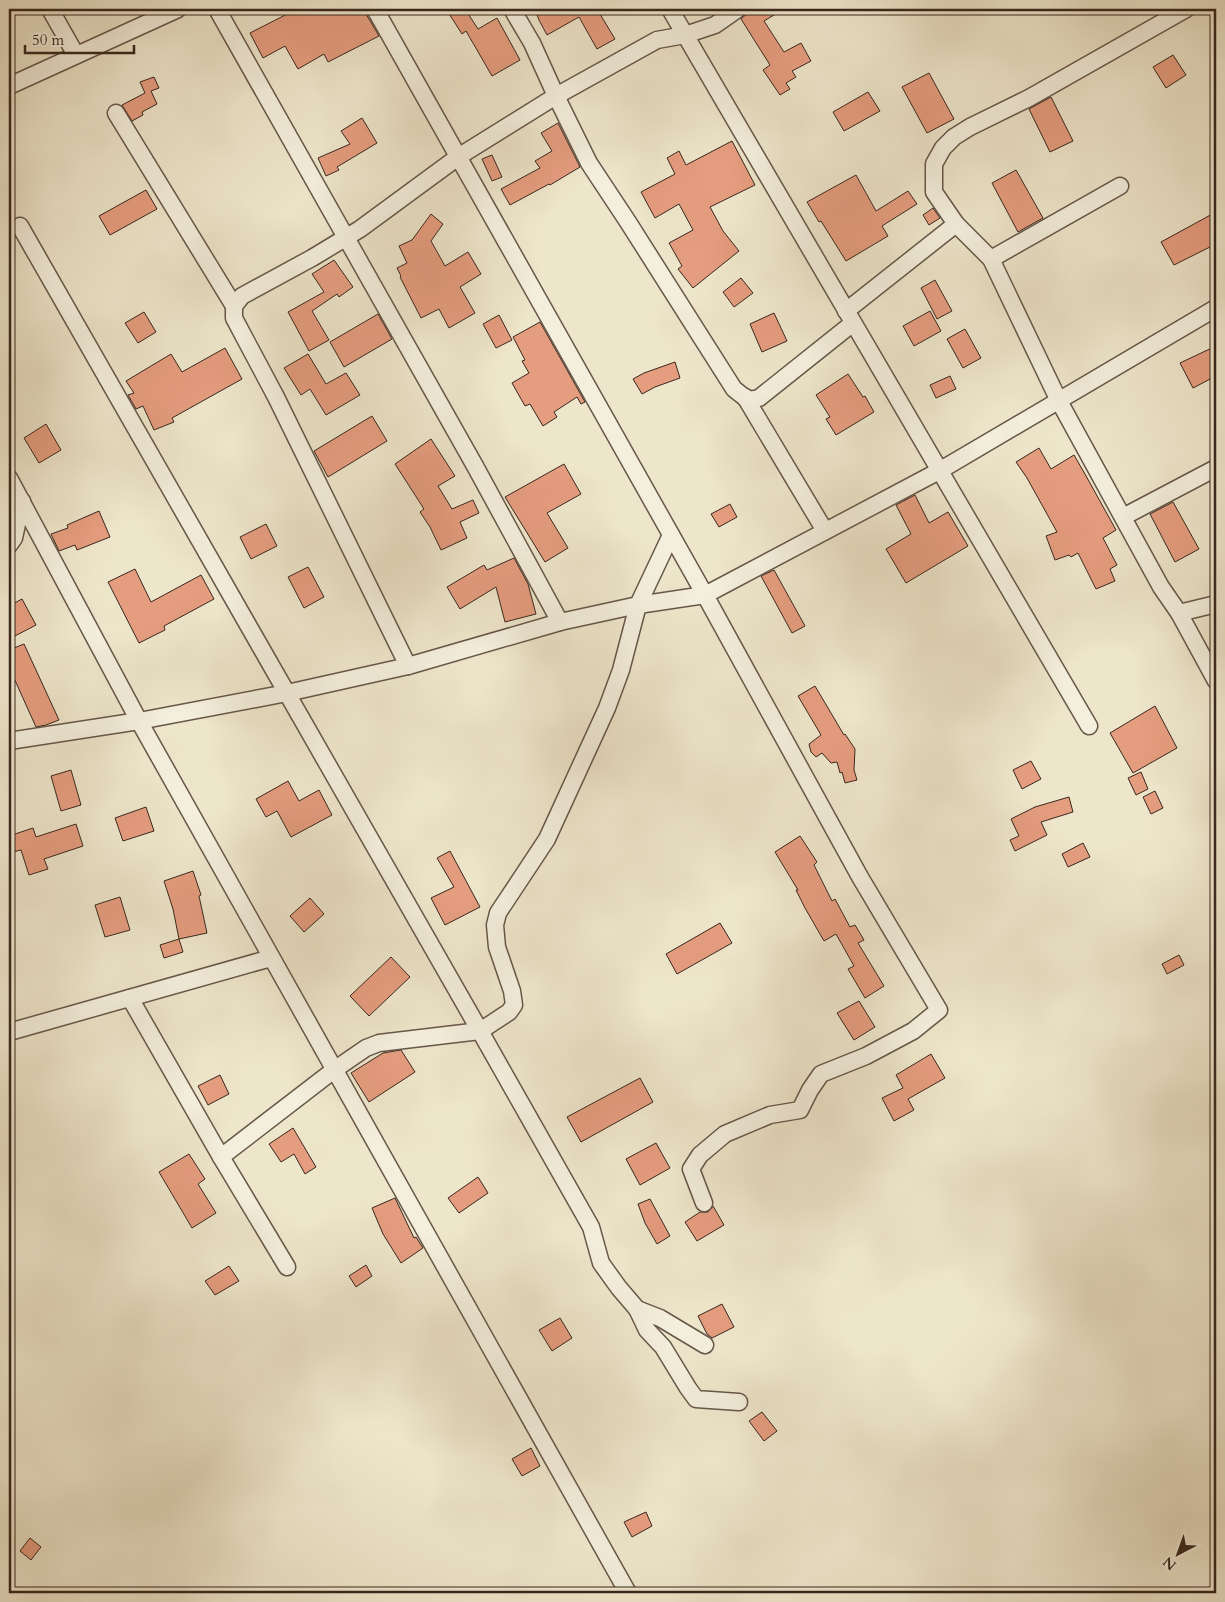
<svg xmlns="http://www.w3.org/2000/svg" width="1225" height="1602" font-family="Cardo,serif">
  <rect width="100%" height="100%" fill="#eee6cb"/>
  <filter id="stains"><feTurbulence type="fractalNoise" baseFrequency=".004" numOctaves="4"/><feColorMatrix values="0 0 0 0 .2 0 0 0 0 .09 0 0 0 0 .02 0 0 0 .5 -.17"/></filter>
  <radialGradient id="worn" r=".72"><stop offset=".6" stop-color="#630" stop-opacity="0"/><stop offset="1" stop-color="#630" stop-opacity=".3"/></radialGradient>
  <!-- building -->
  <g fill="#e59d7f" stroke="#38271e">
    <polygon points="297,9 365,9 366,14 379,36 328,62 324,54 298,69 285,46 263,58 250,33"/>
    <polygon points="446,9 465,9 478,29 497,18 520,60 492,76 466,31 462,34"/>
    <polygon points="535,9 597,9 615,39 597,49 579,17 547,35 539,20"/>
    <polygon points="752,9 784,9 764,21 784,52 801,43 811,61 792,71 796,77 786,83 790,89 780,95 763,70 770,65 741,19"/>
    <polygon points="1173,55 1186,75 1166,88 1153,67"/>
    <polygon points="929,73 954,119 927,133 902,87"/>
    <polygon points="154,77 159,88 151,91 157,104 142,112 143,115 132,121 122,105 145,93 140,82"/>
    <polygon points="868,92 880,111 844,131 833,112"/>
    <polygon points="1051,97 1073,141 1050,152 1029,109"/>
    <polygon points="362,118 377,143 337,167 339,170 326,176 318,158 350,144 341,131"/>
    <polygon points="558,123 580,167 550,185 549,184 510,205 501,189 540,168 535,161 552,151 541,133"/>
    <polygon points="732,141 755,185 710,207 723,231 739,251 693,288 678,269 682,266 669,243 693,230 679,204 655,218 641,192 675,174 667,158 679,151 686,165"/>
    <polygon points="492,155 502,177 492,181 482,159"/>
    <polygon points="1016,170 1043,218 1018,232 992,183"/>
    <polygon points="856,175 876,211 908,191 917,204 882,226 888,236 846,261 821,221 819,222 807,202"/>
    <polygon points="146,190 157,209 110,235 99,216"/>
    <polygon points="933,208 940,218 929,225 923,215"/>
    <polygon points="1216,212 1216,244 1174,265 1161,242"/>
    <polygon points="431,214 443,224 431,241 445,266 468,252 481,274 460,287 475,313 449,328 439,309 421,318 400,277 401,276 397,268 407,263 399,246 412,240"/>
    <polygon points="334,260 353,287 339,297 337,294 312,311 329,340 309,351 288,312 324,292 312,274"/>
    <polygon points="741,278 753,293 734,307 723,292"/>
    <polygon points="935,280 952,311 937,319 921,288"/>
    <polygon points="930,311 941,331 914,346 903,326"/>
    <polygon points="144,312 156,332 138,343 125,323"/>
    <polygon points="774,313 787,341 762,352 750,324"/>
    <polygon points="378,314 392,339 344,367 330,342"/>
    <polygon points="499,315 512,340 496,348 483,324"/>
    <polygon points="540,322 585,402 581,404 577,397 554,412 557,417 543,426 530,404 525,406 512,383 529,373 522,361 525,360 513,337"/>
    <polygon points="965,329 981,358 963,368 947,339"/>
    <polygon points="1216,346 1216,376 1193,388 1180,363"/>
    <polygon points="225,348 242,379 172,418 174,422 154,430 143,406 136,409 128,395 134,393 126,381 171,354 182,372"/>
    <polygon points="308,354 326,384 346,373 360,395 326,415 310,389 301,395 284,368"/>
    <polygon points="675,362 680,378 655,387 642,394 633,379 644,373"/>
    <polygon points="848,374 863,397 865,396 874,412 836,435 826,419 830,417 816,395"/>
    <polygon points="950,376 956,389 936,398 930,385"/>
    <polygon points="372,416 387,441 328,477 314,451"/>
    <polygon points="46,424 61,450 39,463 24,438"/>
    <polygon points="431,439 455,476 438,486 452,509 473,500 479,513 460,522 467,538 441,550 430,527 420,512 424,509 395,464"/>
    <polygon points="1039,448 1051,469 1074,455 1085,474 1116,530 1103,538 1117,565 1110,569 1115,581 1096,589 1078,553 1071,557 1069,555 1055,560 1046,536 1057,532 1027,478 1016,462"/>
    <polygon points="564,464 581,494 547,513 568,548 545,562 505,497"/>
    <polygon points="915,495 929,523 948,512 968,546 906,583 886,549 911,534 896,505"/>
    <polygon points="1173,502 1199,549 1175,562 1150,514"/>
    <polygon points="730,504 737,517 719,527 711,514"/>
    <polygon points="99,511 110,537 77,550 75,545 59,551 51,534 68,528 67,525"/>
    <polygon points="266,524 277,546 251,559 240,537"/>
    <polygon points="514,558 528,584 536,614 505,622 496,587 460,609 447,587 484,565 487,570"/>
    <polygon points="308,567 324,597 304,608 288,577"/>
    <polygon points="135,569 151,602 201,575 214,599 164,626 165,630 139,643 108,582"/>
    <polygon points="774,570 805,626 792,633 761,576"/>
    <polygon points="22,599 36,625 13,637 9,629 9,606"/>
    <polygon points="24,644 59,720 46,725 36,727 13,676 9,678 9,650"/>
    <polygon points="815,686 844,735 845,734 855,749 854,770 857,780 845,783 842,772 840,773 837,762 831,763 822,753 816,757 811,752 809,744 821,735 798,696"/>
    <polygon points="1155,706 1177,748 1133,773 1110,733"/>
    <polygon points="1031,761 1041,779 1022,789 1013,770"/>
    <polygon points="71,770 81,805 61,811 51,776"/>
    <polygon points="1141,772 1148,789 1136,795 1128,778"/>
    <polygon points="288,781 299,801 319,790 332,815 291,837 277,811 266,817 256,799"/>
    <polygon points="1155,791 1163,808 1151,814 1143,797"/>
    <polygon points="1069,797 1073,812 1041,822 1047,835 1015,851 1010,840 1019,836 1011,819 1035,807"/>
    <polygon points="146,807 154,831 123,841 115,818"/>
    <polygon points="76,824 83,846 44,859 48,869 29,875 21,850 13,852 9,836 33,828 36,837"/>
    <polygon points="800,836 817,862 814,865 832,901 835,899 850,927 855,925 864,940 858,943 884,986 865,998 848,969 854,966 836,934 824,941 805,908 796,890 798,890 775,852"/>
    <polygon points="1083,843 1090,857 1068,867 1062,854"/>
    <polygon points="450,851 480,907 445,925 431,898 454,887 437,858"/>
    <polygon points="193,871 201,895 199,896 207,933 179,939 173,909 164,881"/>
    <polygon points="120,897 130,930 105,937 95,905"/>
    <polygon points="310,898 324,914 304,932 290,916"/>
    <polygon points="720,923 732,943 677,974 666,954"/>
    <polygon points="179,939 183,952 164,958 160,945"/>
    <polygon points="1179,955 1184,965 1167,974 1162,964"/>
    <polygon points="391,957 410,977 369,1016 350,996"/>
    <polygon points="859,1001 875,1027 854,1040 837,1013"/>
    <polygon points="401,1050 415,1072 369,1102 351,1073 383,1053"/>
    <polygon points="931,1054 945,1078 908,1099 914,1110 894,1121 882,1098 903,1088 896,1075"/>
    <polygon points="220,1075 229,1094 208,1105 198,1086"/>
    <polygon points="640,1078 653,1102 581,1142 567,1117"/>
    <polygon points="293,1128 316,1167 305,1174 294,1154 281,1162 269,1144"/>
    <polygon points="656,1143 670,1168 640,1185 626,1159"/>
    <polygon points="189,1154 205,1179 198,1184 216,1213 192,1228 159,1172"/>
    <polygon points="478,1177 488,1193 459,1213 448,1198"/>
    <polygon points="395,1198 414,1238 416,1237 423,1248 401,1263 383,1234 372,1208"/>
    <polygon points="650,1199 670,1236 657,1244 645,1223 638,1204"/>
    <polygon points="713,1206 724,1225 697,1241 685,1222 700,1212 708,1212"/>
    <polygon points="366,1265 372,1276 356,1287 349,1276"/>
    <polygon points="229,1266 239,1281 215,1295 205,1281"/>
    <polygon points="722,1304 734,1327 712,1338 707,1334 698,1316"/>
    <polygon points="560,1318 572,1338 552,1351 539,1330"/>
    <polygon points="762,1412 777,1431 764,1441 749,1421"/>
    <polygon points="531,1448 540,1466 522,1476 512,1459"/>
    <polygon points="646,1512 652,1526 632,1537 624,1522"/>
    <polygon points="30,1538 41,1547 31,1560 20,1551"/>
  </g>
  <g fill="none" stroke-linecap="round" stroke-linejoin="round">
    <!-- street casing -->
    <g stroke="#665749" stroke-width="19">
      <g id="street">
        <polyline points="50,9 76,55"/>
        <polyline points="217,9 475,466 560,622"/>
        <polyline points="375,9 705,595 860,877 939,1010 913,1031 866,1056 821,1074 810,1090 800,1110 770,1115 725,1134 700,1155 691,1169 704,1203"/>
        <polyline points="512,9 532,43 556,96 589,163 628,222 734,389 748,400 759,398 853,323"/>
        <polyline points="670,9 1089,726"/>
        <polyline points="1186,9 1029,98 970,127 954,137 943,148 934,164 934,192 956,224 991,259 1059,401 1161,587 1179,613 1216,604"/>
        <polyline points="9,86 178,9"/>
        <polyline points="116,113 234,306"/>
        <polyline points="20,226 480,1031 591,1227 601,1263 619,1288 637,1309 660,1318 705,1345"/>
        <polyline points="991,259 1120,186"/>
        <polyline points="846,311 956,224"/>
        <polyline points="745,397 825,531"/>
        <polyline points="9,478 139,721 628,1593"/>
        <polyline points="1123,517 1216,468"/>
        <polyline points="9,545 14,538 22,501"/>
        <polyline points="1179,613 1216,681"/>
        <polyline points="408,666 276,397 234,318 234,306 242,296 312,258 360,229 458,157 556,96 657,40 685,35 715,25 738,9"/>
        <polyline points="9,741 139,721 287,693 408,666 560,622 638,605 705,595 939,471 1216,308"/>
        <polyline points="130,998 221,1157 287,1267"/>
        <polyline points="9,1032 271,958"/>
        <polyline points="221,1157 334,1070 366,1048 379,1043 480,1031 509,1012 514,1005 512,991 497,947 495,925 498,913 547,839 607,708 621,670 638,605 671,535"/>
        <polyline points="637,1309 647,1330 663,1347 688,1388 696,1399 739,1402"/>
      </g>
    </g>
    <!-- street -->
    <use href="#street" stroke="#f4efdd" stroke-width="16"/>
  </g>
  <!-- margin -->
  <rect width="1225" height="1602" fill="none" stroke="#eee6cb" stroke-width="30"/>
  <rect x="10" y="10" width="1205" height="1582" fill="none" stroke="#38271e" stroke-width="2.5"/>
  <rect x="15" y="15" width="1195" height="1572" fill="none" stroke="#38271e"/>
  <!-- north arrow -->
  <g transform="translate(1178 1554) rotate(221)" stroke="#f4efdd" stroke-width="4" paint-order="stroke">
  <path d="M0-4L9 19L0 12L-9 19Z" fill="#38271e"/>
  <text y="-8" font-size="14" font-weight="bold" text-anchor="middle" fill="#38271e">N</text>
  </g>
  <!-- scale -->
  <path d="M25 45v8h109v-8" fill="none" stroke="#38271e" stroke-width="2.5"/>
  <text x="32" y="45" font-size="15" fill="#38271e" stroke="#f4efdd" stroke-width="4" paint-order="stroke">50 m</text>
  <rect width="100%" height="100%" filter="url(#stains)"/>
  <rect width="100%" height="100%" fill="url(#worn)"/>
</svg>
